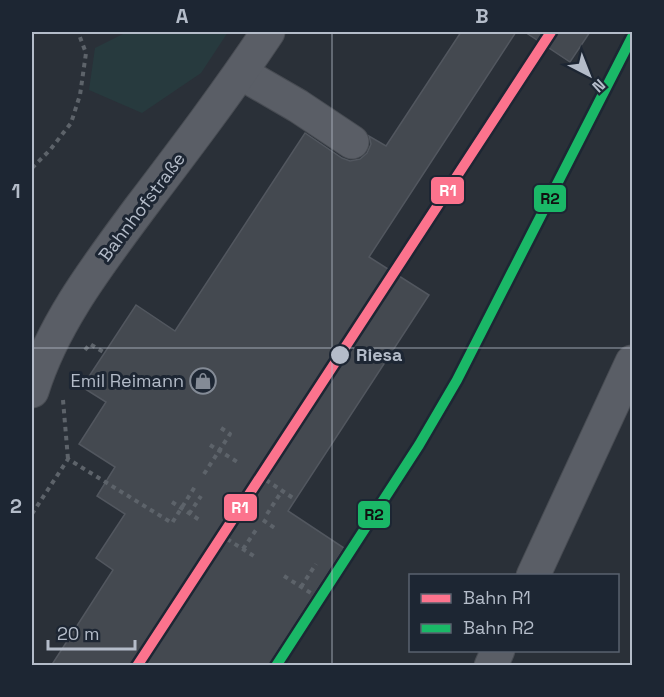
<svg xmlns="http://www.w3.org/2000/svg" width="664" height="697" font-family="'Space Grotesk',sans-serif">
  <rect width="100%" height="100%" fill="#2a3038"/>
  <!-- green -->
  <polygon fill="#273a3e" points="127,32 228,32 201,73 142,113 89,90 95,48"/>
  <!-- building -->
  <g fill="#444950" stroke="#52575f" stroke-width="1.5">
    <polygon points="461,32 516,32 369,257 429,295 288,511 344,548 268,666 51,666 113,570 96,558 125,514 97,496 115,467 79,444 106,402 82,387 136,305 175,331 305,133 342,158 350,161 360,159 367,153 371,144 369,136 386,146"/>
    <polygon points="525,32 590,32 570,62"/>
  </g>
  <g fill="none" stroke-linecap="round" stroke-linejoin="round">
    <!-- minor casing -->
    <g stroke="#484c53" stroke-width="35">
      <g id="minor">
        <polyline points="241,73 298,106 352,142"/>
        <path d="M32,391C53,323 98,265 140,208C184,150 228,92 268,32"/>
        <polyline points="533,576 632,362"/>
        <polyline points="491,666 498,650"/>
      </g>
    </g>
    <!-- path -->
    <g stroke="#5d636a" stroke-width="4" stroke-dasharray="4.5 4.5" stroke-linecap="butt">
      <polyline points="32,168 50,150 71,123 80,95 86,53 78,32"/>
      <polyline points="85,350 90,344 105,353"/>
      <polyline points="63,400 68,459"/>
      <polyline points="210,445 239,463"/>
      <polyline points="204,474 230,434 221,428"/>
      <polyline points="266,480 296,500"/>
      <polyline points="172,502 201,521"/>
      <polyline points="32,514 68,459 172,523 196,485"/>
      <polyline points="189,514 201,496"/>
      <polyline points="267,514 282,491"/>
      <polyline points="263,520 276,529"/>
      <polyline points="227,539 257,558"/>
      <polyline points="243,549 258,527"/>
      <polyline points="284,576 314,595"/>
      <polyline points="301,587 316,564"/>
    </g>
    <!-- minor -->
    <use href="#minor" stroke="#5a5e66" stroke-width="33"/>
    <!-- rail -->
    <polyline stroke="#595d64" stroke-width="4.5" stroke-dasharray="6 6" stroke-linecap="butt" points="276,666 419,445 457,380 632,37"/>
    <!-- rail-1 casing -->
    <g stroke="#1d2633" stroke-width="15">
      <polyline id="rail-1" points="137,666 551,32"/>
    </g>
    <!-- rail-2 casing -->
    <g stroke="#1d2633" stroke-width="15">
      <polyline id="rail-2" points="276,666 419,445 457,380 632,37"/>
    </g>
    <!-- rail-1 -->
    <use href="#rail-1" stroke="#fc738d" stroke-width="10"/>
    <!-- rail-2 -->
    <use href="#rail-2" stroke="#1ab867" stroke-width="10"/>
  </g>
  <!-- grid -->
  <path fill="none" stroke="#b4bcc9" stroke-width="1.5" stroke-opacity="0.55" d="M332,32V666M32,348H632"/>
  <!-- icons -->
  <defs>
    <g id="shop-ring" transform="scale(1.35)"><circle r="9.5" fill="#1d2633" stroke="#848b96" stroke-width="1.5"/><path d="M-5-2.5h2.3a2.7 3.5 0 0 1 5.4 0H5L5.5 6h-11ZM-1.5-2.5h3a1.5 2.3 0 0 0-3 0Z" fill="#848b96"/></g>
  </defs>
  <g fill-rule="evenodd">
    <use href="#shop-ring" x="203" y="381"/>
  </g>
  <!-- markers -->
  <circle fill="#b4bcc9" stroke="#1d2633" stroke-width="2" cx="340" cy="355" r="10"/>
  <g text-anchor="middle" stroke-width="6" stroke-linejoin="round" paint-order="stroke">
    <!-- street labels -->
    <g font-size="18" fill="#b4bcc9" stroke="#1d2633">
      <text transform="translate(142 207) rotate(-53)" y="6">Bahnhofstraße</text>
    </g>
    <!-- stop labels -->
    <g font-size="18" font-weight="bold" fill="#b4bcc9" stroke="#1d2633" text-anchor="start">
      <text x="356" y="361">Riesa</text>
    </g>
    <!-- poi labels -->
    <g font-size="18" fill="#b4bcc9" stroke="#1d2633" text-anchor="end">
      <text x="184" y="387">Emil Reimann</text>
    </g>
  </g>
  <g stroke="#1d2633" stroke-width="2">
    <rect x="430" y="176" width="35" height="29" rx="6" fill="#fc738d"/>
    <rect x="533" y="184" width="34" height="29" rx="6" fill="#1ab867"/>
    <rect x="223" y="493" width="35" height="29" rx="6" fill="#fc738d"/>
    <rect x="357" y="500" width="34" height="29" rx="6" fill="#1ab867"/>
  </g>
  <g font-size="16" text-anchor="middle" font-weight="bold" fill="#fff">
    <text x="448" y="196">R1</text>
    <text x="240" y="513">R1</text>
  </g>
  <g font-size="16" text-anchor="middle" font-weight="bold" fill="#111">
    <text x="550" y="204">R2</text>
    <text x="374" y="520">R2</text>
  </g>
  <!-- border -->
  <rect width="664" height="697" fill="none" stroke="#1d2633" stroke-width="66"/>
  <!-- legend -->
  <rect x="409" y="574" width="210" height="78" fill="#1d2633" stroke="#59626f" stroke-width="1.5"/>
  <rect x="421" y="594" width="30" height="9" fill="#fc738d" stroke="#59626f" stroke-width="1.5"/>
  <text x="463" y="604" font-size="18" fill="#b4bcc9">Bahn R1</text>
  <rect x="421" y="624" width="30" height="9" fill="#1ab867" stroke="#59626f" stroke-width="1.5"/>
  <text x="463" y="634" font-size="18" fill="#b4bcc9">Bahn R2</text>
  <!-- north arrow -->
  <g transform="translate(589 75) rotate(138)" stroke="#1d2633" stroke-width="4.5" paint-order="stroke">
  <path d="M0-4.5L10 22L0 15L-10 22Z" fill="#b4bcc9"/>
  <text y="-9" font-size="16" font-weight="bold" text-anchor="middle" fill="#b4bcc9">N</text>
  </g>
  <!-- scale -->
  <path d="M48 640v9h87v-9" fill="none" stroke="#b4bcc9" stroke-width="3"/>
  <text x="57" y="640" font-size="18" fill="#b4bcc9" stroke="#1d2633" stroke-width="4.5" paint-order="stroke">20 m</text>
  <rect x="33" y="33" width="598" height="631" fill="none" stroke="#b4bcc9" stroke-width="2"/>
  <g font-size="20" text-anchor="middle" font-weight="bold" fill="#b4bcc9">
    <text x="182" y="23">A</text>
    <text x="482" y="23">B</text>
    <text x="16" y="198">1</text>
    <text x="16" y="513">2</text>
  </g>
</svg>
